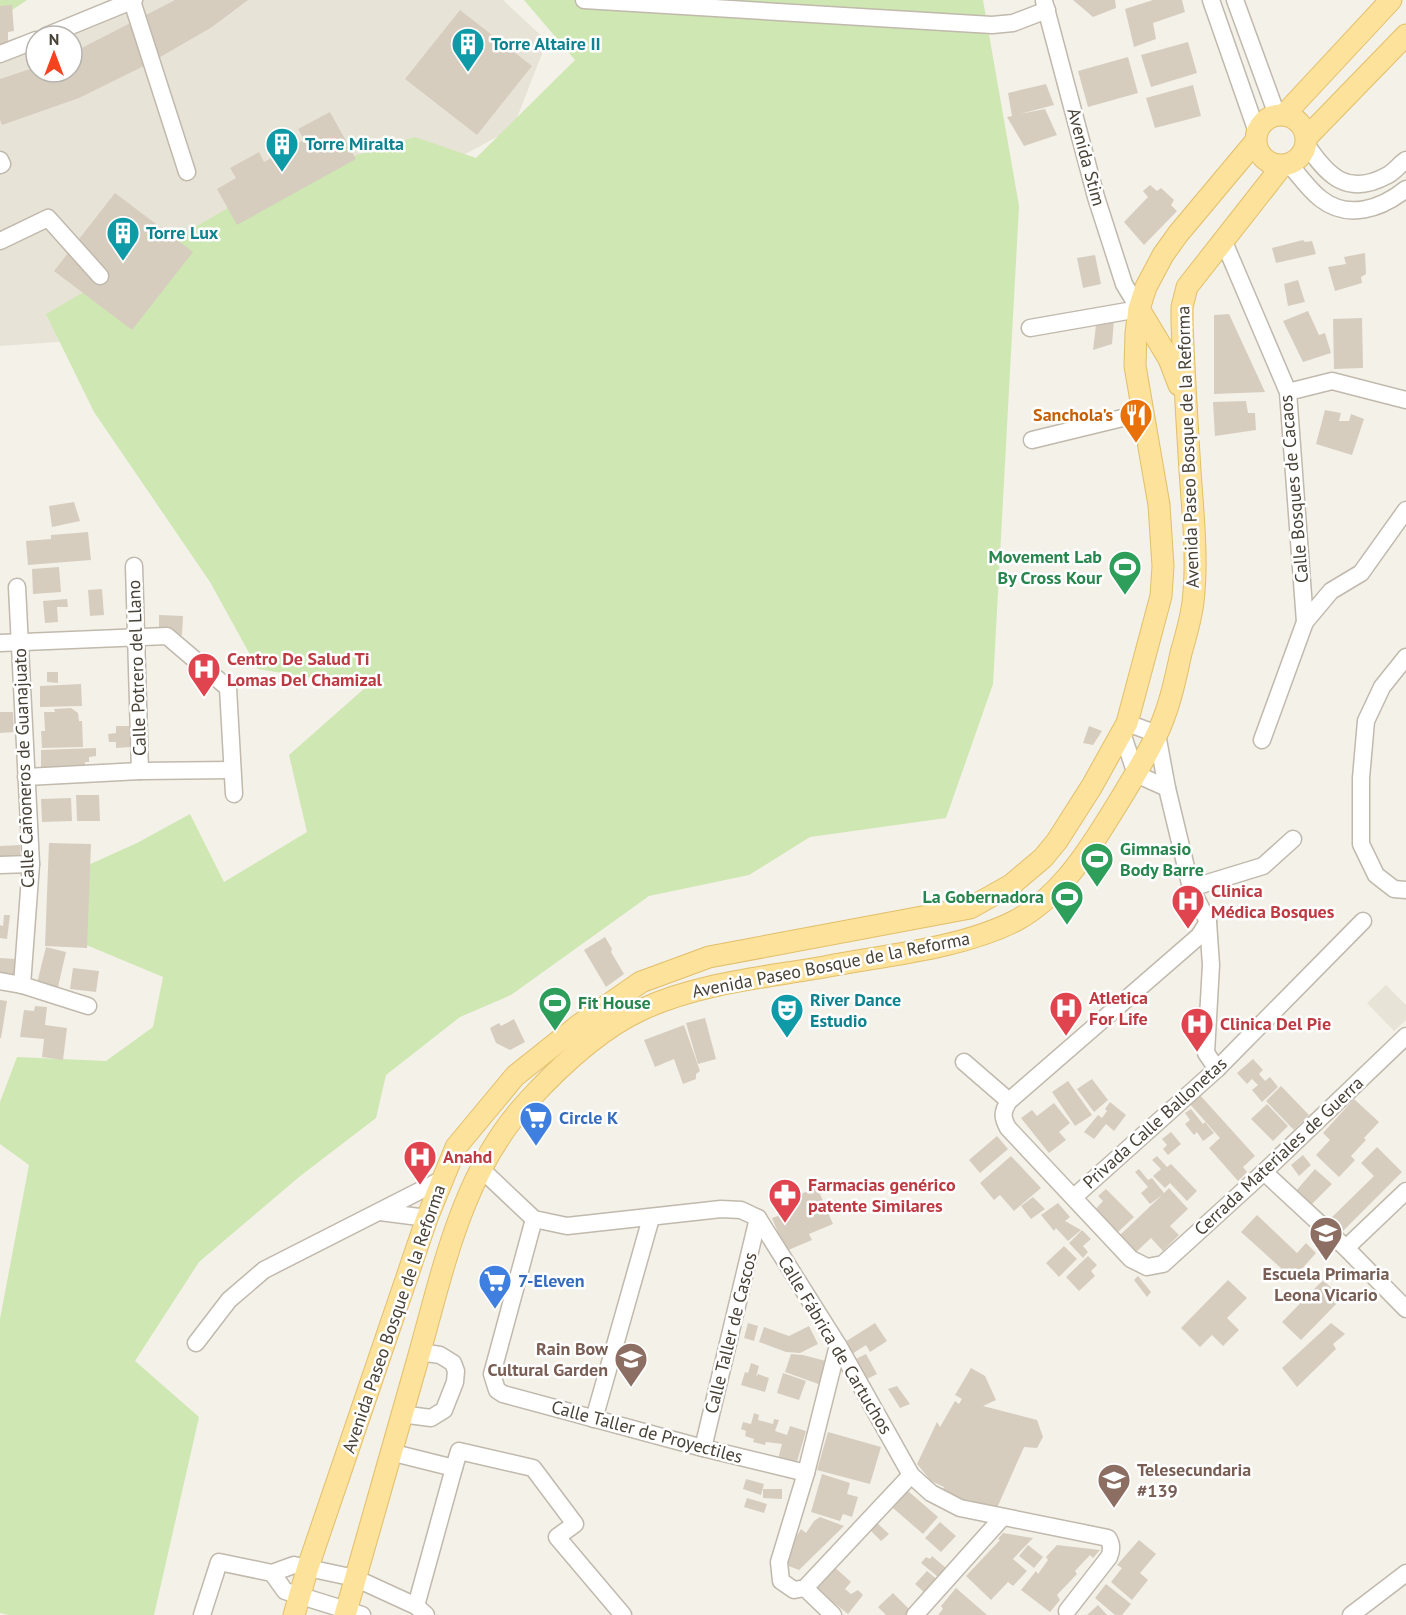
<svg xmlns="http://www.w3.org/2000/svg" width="1406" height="1615" font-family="'PT Sans',sans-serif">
  <rect width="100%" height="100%" fill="#f4f1e9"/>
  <!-- residential -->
  <g fill="#e8e3d7">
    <polygon points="117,0 503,0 547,41 513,128 129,337 0,346 0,61 36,46 36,72 72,72 72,36 59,36"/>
    <polygon points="1386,985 1406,1005 1406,1020 1394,1031 1367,1003"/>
  </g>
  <!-- green -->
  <g fill="#cfe7b3">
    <polygon points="0,0 27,0 0,18"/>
    <polygon points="524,0 983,0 1019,206 993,684 946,818 810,837 749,875 649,896 511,995 460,1017 386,1075 376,1118 299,1177 199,1262 135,1361 199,1417 154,1615 9,1615 0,1613 0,1319 29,1165 0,1144 0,1102 17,1057 106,1061 153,1027 163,977 72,939 66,875 137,843 190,814 224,882 307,832 289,755 366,687 258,669 210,582 94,412 46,314 274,181 415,137 476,158 575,60"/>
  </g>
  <!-- building -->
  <g fill="#d6cdbf">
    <polygon points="175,0 248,0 212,27 150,63 79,98 2,125 0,120 0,79 36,67 36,72 72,72 72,53"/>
    <polygon points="1073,0 1115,0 1116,8 1093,17"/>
    <polygon points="1153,0 1182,0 1185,12 1153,23 1156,39 1134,47 1125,9"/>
    <polygon points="12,5 14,31 8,32 8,42 0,46 0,6"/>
    <polygon points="460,10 532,66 477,135 405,79"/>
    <polygon points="1188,42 1197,73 1151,87 1141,55"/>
    <polygon points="1128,57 1138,93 1088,107 1078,71"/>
    <polygon points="1046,84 1054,105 1020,114 1045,109 1057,135 1024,146 1007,117 1012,116 1008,93"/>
    <polygon points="1193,85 1201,116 1155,128 1146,98"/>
    <polygon points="330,112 356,159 237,225 217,189 236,178 230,168 259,152 264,162 304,140 298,129"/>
    <polygon points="1150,185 1157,191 1161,188 1174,200 1171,205 1177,211 1144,245 1124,222 1148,197 1143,191"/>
    <polygon points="115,193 193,252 132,330 54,271"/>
    <polygon points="1303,240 1305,242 1312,241 1316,254 1276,263 1272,248"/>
    <polygon points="1365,253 1366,274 1361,277 1362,283 1335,291 1328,267 1346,264 1344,257"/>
    <polygon points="1095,255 1101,284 1083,288 1077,258"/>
    <polygon points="1298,280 1305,302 1288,306 1284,284"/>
    <polygon points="1308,311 1319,335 1325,333 1331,353 1303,362 1283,321"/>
    <polygon points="1229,314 1265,392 1214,394 1214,315"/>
    <polygon points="1362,318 1363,368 1334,369 1333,319"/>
    <polygon points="1114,320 1112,344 1093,350 1096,325"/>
    <polygon points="1246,401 1248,413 1255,413 1256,430 1215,436 1213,402"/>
    <polygon points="1325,410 1341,413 1339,421 1349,421 1351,414 1364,419 1352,455 1316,444"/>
    <polygon points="74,502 80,521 52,527 49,506"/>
    <polygon points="88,532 91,560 28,565 26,541 51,539 51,535"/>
    <polygon points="59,567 61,592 33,594 32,569"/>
    <polygon points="102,589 104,615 90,616 88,590"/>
    <polygon points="67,599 68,607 57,607 58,622 45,623 43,601"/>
    <polygon points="159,615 183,616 182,635 159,634"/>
    <polygon points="47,672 58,672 58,683 47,682"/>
    <polygon points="81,684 82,706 40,707 40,686"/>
    <polygon points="71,708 78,713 79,721 82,721 83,747 42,748 41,731 45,731 44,712 55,712 54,709"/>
    <polygon points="0,712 13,712 14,732 0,733"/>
    <polygon points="116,726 129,726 130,747 116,748 116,742 109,742 108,734 116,733"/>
    <polygon points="1089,726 1102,731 1093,745 1083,743"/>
    <polygon points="96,748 96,756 89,757 89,762 85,762 85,771 41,772 41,750"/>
    <polygon points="76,795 99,795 100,821 77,821"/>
    <polygon points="71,798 72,821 42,822 41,799"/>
    <polygon points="49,843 91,844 87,948 45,946"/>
    <polygon points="20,845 21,862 0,863 0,846"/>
    <polygon points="4,915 10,915 7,939 0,938 0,925 3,926"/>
    <polygon points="605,937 612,949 611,952 624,974 606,987 584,950"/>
    <polygon points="46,947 66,952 58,987 37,983"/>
    <polygon points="0,958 16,959 15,978 0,978"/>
    <polygon points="73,968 99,971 96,992 70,989"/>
    <polygon points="0,1000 7,1001 1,1038 0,1038"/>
    <polygon points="35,1006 47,1007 45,1025 67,1028 63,1060 42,1057 44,1039 20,1037 24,1010 34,1011"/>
    <polygon points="705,1018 716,1059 698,1064 686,1023"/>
    <polygon points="514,1019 525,1042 510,1050 496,1043 490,1028 499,1023 501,1026"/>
    <polygon points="684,1025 700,1071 696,1074 696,1079 683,1084 674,1059 655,1067 644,1040"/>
    <polygon points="1253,1059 1263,1070 1259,1074 1265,1081 1270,1077 1278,1087 1262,1102 1252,1090 1258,1085 1252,1079 1247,1084 1237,1073"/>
    <polygon points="1092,1079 1108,1100 1094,1112 1077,1089"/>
    <polygon points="1068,1081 1092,1115 1075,1126 1052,1092"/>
    <polygon points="1281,1086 1309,1115 1294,1130 1266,1101"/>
    <polygon points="1199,1094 1255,1156 1243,1167 1247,1172 1238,1181 1209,1148 1220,1138 1189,1103"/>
    <polygon points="1354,1099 1379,1122 1364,1138 1366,1140 1351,1156 1355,1160 1339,1177 1316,1155 1330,1140 1323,1133"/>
    <polygon points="1110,1102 1126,1115 1114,1131 1106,1124 1094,1139 1084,1132 1098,1115 1102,1118 1107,1111 1105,1109"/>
    <polygon points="1054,1103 1070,1123 1059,1132 1066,1140 1049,1153 1021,1118 1032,1110 1037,1116"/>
    <polygon points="1267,1104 1288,1126 1273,1141 1251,1119"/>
    <polygon points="1191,1109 1203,1124 1205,1122 1214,1133 1203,1141 1197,1132 1194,1135 1185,1124 1190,1120 1185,1113"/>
    <polygon points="1171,1132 1181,1144 1168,1155 1163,1149 1167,1145 1162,1139"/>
    <polygon points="997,1136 1008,1149 980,1173 969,1160"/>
    <polygon points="1377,1147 1402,1172 1339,1235 1326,1223 1374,1176 1361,1163"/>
    <polygon points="1303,1155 1311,1165 1299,1176 1291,1165"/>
    <polygon points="1011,1156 1041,1188 1014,1211 1000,1195 994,1200 980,1183"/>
    <polygon points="1157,1156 1167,1167 1171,1164 1197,1191 1187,1201 1170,1183 1165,1188 1153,1176 1161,1169 1152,1160"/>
    <polygon points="1139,1169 1148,1180 1152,1178 1164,1193 1169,1188 1188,1209 1170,1226 1179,1235 1163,1251 1151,1238 1134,1254 1118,1237 1162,1195 1150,1204 1141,1193 1148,1187 1135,1172"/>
    <polygon points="1315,1169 1332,1184 1311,1205 1295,1192"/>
    <polygon points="820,1181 825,1192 820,1194 833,1224 809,1234 812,1240 786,1251 772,1218 778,1216 774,1205 813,1189 812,1184"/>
    <polygon points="1106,1189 1134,1217 1116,1234 1094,1211 1103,1201 1098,1196"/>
    <polygon points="1033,1197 1045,1209 1031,1219 1021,1206"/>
    <polygon points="1058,1203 1070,1217 1065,1221 1081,1230 1068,1241 1056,1228 1054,1231 1041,1215"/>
    <polygon points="1257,1215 1297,1253 1306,1243 1316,1253 1293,1279 1241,1232"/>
    <polygon points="1082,1230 1091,1239 1083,1246 1088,1252 1083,1258 1069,1243"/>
    <polygon points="1064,1246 1077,1259 1059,1277 1046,1263"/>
    <polygon points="1088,1256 1097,1265 1091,1271 1095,1276 1079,1291 1066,1277"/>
    <polygon points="1138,1276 1151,1292 1147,1297 1134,1280"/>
    <polygon points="1228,1280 1247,1298 1227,1318 1239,1330 1223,1346 1212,1335 1200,1347 1181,1328"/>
    <polygon points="1323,1280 1342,1298 1301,1340 1282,1322"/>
    <polygon points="748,1323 758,1326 754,1341 744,1338"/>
    <polygon points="875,1323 887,1341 870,1352 866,1345 852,1354 845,1342"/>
    <polygon points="1331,1323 1345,1334 1333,1344 1336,1349 1297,1387 1282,1368"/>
    <polygon points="809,1326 818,1344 800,1353 786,1352 759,1342 764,1327 789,1336"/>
    <polygon points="791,1354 803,1355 826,1361 821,1385 785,1372"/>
    <polygon points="866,1354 877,1374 867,1379 856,1359"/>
    <polygon points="751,1363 759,1366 756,1377 758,1374 769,1378 765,1392 741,1385 745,1372 748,1373"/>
    <polygon points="971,1368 985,1376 996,1400 983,1406 1037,1420 1043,1437 1037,1448 1024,1447 997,1508 990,1505 988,1511 942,1491 944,1487 931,1481 917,1464 937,1422 940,1427 955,1401 959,1404 962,1399 955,1395"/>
    <polygon points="783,1373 806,1381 799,1400 777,1393"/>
    <polygon points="897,1386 910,1404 900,1408 888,1389"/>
    <polygon points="754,1413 759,1415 758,1420 773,1424 774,1419 779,1420 775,1431 787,1435 790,1426 806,1431 796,1465 778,1459 782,1444 766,1442 765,1445 753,1442 754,1439 745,1436 746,1431 741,1429 743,1422 751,1424"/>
    <polygon points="828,1432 881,1447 870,1484 817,1470"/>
    <polygon points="822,1474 850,1483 847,1494 858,1497 852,1517 843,1514 840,1521 811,1512"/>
    <polygon points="746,1479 764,1484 761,1495 743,1489"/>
    <polygon points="763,1489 782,1489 782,1499 763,1498"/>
    <polygon points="908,1491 938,1517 923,1534 893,1508"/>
    <polygon points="747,1498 767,1504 764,1513 744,1507"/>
    <polygon points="820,1517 844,1526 799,1570 786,1565 793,1547 792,1544 801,1529 806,1533 814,1521"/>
    <polygon points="875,1521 889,1534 881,1541 868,1528"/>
    <polygon points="940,1522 956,1536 941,1552 925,1538"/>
    <polygon points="1003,1533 1033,1538 1013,1559 1027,1571 1013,1586 1008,1582 991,1600 966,1576 1000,1540 998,1539"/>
    <polygon points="1139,1540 1156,1554 1140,1573 1148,1580 1132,1600 1111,1582 1122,1568 1117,1565"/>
    <polygon points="1028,1545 1043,1557 1034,1568 1019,1556"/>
    <polygon points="1057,1545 1100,1550 1093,1558 1090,1555 1075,1571 1077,1574 1057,1595 1060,1600 1050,1612 1021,1590 1036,1571 1038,1574 1048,1560 1046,1557"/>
    <polygon points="932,1556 946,1568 938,1577 921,1563 926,1557 930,1559"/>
    <polygon points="831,1564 851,1582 845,1589 851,1594 858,1590 863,1595 848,1614 833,1602 830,1603 811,1586"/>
    <polygon points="927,1571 939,1581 928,1596 915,1584"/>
    <polygon points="1106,1584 1131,1604 1122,1615 1115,1615 1095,1598"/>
    <polygon points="956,1588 987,1615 938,1615 943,1609 941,1606"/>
    <polygon points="893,1593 911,1611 907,1615 886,1615 878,1607"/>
    <polygon points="1098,1605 1107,1615 1087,1615"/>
  </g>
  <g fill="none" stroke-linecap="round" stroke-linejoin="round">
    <!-- minor casing -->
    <g stroke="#c0b9ac" stroke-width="19">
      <g id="minor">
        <polyline points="584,0 992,25 1013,23 1047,10"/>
        <polyline points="1211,0 1257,132"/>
        <polyline points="1235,0 1277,115"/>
        <polyline points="132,1 187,172"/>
        <polyline points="46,36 134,0"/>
        <polyline points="0,54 36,40"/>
        <path d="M1306,144C1328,177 1348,197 1388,175C1395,171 1400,164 1406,160"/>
        <polyline points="0,160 2,164 0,165"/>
        <path d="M1289,164C1299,175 1309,190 1321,199C1348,220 1381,209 1406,189"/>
        <polyline points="0,241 48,218 100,276"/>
        <polyline points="1224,242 1288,392 1305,622 1262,740"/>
        <polyline points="1030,328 1139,309 1124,284 1096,197 1044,1"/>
        <polyline points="1288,392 1332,381 1406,400"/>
        <polyline points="1032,440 1143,413"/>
        <polyline points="134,566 140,771"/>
        <polyline points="17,587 31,864 22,985"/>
        <polyline points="1305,622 1331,591 1361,573 1406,510"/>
        <polyline points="0,643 167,636 228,688 234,794"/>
        <polyline points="1406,657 1382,687 1366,721 1361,778 1361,844 1376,875 1394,889 1406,890"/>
        <polyline points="1127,723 1157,734 1167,788 1191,888 1208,922 1211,965 1206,1053 1217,1069"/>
        <polyline points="1122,733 1136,774 1167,788"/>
        <polyline points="26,777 140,771 232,770"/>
        <polyline points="0,865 31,864"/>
        <polyline points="1191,888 1263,866 1293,839"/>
        <path d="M1208,922L1199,936L1009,1101C1002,1112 1002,1117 1008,1128L1131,1259L1147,1267L1163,1264L1264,1172L1406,1036"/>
        <polyline points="0,981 22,985 88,1006"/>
        <polyline points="964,1062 1009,1101"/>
        <path d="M480,1168L534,1219L567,1226L721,1209L741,1210L758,1218L838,1345L911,1475L931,1493L960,1508L1108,1538C1112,1544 1112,1550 1109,1557L1067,1611"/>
        <polyline points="1264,1172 1346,1248 1406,1309"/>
        <polyline points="1074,1197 1217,1069 1363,921"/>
        <polyline points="380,1212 427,1218"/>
        <polyline points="534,1219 492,1374 497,1390 503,1394 703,1448 806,1473"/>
        <polyline points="1346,1248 1406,1191"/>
        <polyline points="196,1343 229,1300 264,1270 443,1179"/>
        <polyline points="838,1345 806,1473 779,1562 781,1581 794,1590 805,1588 911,1475"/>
        <polyline points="401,1414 431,1418 444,1410 455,1382 456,1371 453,1363 440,1355 420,1352"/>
        <polyline points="594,1419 651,1218"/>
        <polyline points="703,1448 758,1218"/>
        <polyline points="390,1452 454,1468 416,1606"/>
        <polyline points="454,1468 459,1451 533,1468 575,1524 557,1537 623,1615"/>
        <polyline points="272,1573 285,1591 362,1615"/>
        <polyline points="805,1588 833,1615"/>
        <polyline points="202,1615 219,1562 272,1573 294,1565 355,1578 416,1606 426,1615"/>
        <polyline points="915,1615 1002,1518"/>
        <polyline points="1351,1615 1406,1573"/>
      </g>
    </g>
    <!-- major casing -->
    <g stroke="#e2bf6a" stroke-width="23">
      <g id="major">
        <circle cx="1281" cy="140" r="25"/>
        <polyline points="1284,115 1391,0"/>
        <polyline points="1307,137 1406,35"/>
        <polyline points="1139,309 1169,359 1179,385"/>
        <polyline points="294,1615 308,1567 427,1218 456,1147 515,1076 579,1025 641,982 709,957 970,908 1011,885 1043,858 1057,841 1092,786 1127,723 1161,596 1163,566 1159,505 1135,366 1136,333 1139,309 1146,287 1163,255 1178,234 1255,142"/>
        <path d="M345,1615C369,1528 395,1442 419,1355C444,1266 463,1171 528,1101C560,1066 599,1029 643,1009C698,983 769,977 829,966C888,955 962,948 1015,921C1056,899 1084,858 1108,819C1125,792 1142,765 1156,736C1169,710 1175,681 1181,653C1186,636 1191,619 1193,602C1198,559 1193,515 1190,471C1187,422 1184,373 1182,323V307L1187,287L1282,166"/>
      </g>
    </g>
    <!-- minor -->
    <use href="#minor" stroke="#fff" stroke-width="16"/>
    <!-- major -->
    <use href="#major" stroke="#fce29a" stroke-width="21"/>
  </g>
  <!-- icons -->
  <defs>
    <g id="building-pin" transform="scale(1.725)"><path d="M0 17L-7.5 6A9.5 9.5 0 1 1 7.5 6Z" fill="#0f9aa8" stroke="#fff"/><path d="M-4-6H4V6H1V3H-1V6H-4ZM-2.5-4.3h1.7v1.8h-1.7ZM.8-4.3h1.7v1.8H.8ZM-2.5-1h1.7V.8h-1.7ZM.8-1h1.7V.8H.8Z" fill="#fff"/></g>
    <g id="restaurant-pin" transform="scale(1.725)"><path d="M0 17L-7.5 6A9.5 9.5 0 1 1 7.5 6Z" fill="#e8710a" stroke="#fff"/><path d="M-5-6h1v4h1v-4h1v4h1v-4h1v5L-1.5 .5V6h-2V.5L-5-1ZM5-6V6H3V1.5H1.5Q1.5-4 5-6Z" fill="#fff"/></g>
    <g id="stadium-pin" transform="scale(1.725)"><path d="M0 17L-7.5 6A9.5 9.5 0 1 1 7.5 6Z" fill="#2e9e5b" stroke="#fff"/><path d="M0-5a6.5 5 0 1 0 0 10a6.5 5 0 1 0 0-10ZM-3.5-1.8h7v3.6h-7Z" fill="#fff"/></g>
    <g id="hospital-pin" transform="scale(1.725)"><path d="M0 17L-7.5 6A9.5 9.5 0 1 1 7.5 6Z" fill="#e0444e" stroke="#fff"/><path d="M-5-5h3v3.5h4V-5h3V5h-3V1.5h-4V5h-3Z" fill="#fff"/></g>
    <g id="theatre-pin" transform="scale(1.725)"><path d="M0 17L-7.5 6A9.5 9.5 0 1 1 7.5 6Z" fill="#0f9aa8" stroke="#fff"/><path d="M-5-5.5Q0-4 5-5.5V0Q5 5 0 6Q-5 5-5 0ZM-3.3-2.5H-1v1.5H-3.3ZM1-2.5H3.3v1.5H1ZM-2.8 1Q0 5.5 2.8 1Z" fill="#fff"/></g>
    <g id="supermarket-pin" transform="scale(1.725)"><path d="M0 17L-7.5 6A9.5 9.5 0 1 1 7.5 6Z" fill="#3f7fe0" stroke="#fff"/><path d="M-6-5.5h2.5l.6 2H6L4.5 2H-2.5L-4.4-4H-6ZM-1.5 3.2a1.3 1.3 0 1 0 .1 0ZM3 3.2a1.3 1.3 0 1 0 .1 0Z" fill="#fff"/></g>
    <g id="pharmacy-pin" transform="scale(1.725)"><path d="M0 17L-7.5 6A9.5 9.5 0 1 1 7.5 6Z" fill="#e0444e" stroke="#fff"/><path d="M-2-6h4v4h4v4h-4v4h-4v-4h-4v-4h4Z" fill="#fff"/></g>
    <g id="school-pin" transform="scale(1.725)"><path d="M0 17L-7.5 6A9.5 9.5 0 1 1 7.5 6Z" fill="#8d6e63" stroke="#fff"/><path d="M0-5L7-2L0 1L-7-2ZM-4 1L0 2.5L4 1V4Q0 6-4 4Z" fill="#fff"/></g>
  </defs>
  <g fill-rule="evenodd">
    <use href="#building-pin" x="468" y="44"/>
    <use href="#building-pin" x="282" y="144"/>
    <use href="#building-pin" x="123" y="233"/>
    <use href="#restaurant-pin" x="1136" y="415"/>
    <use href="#stadium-pin" x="1125" y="567"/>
    <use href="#hospital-pin" x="204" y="669"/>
    <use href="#stadium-pin" x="1097" y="859"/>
    <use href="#stadium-pin" x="1067" y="897"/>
    <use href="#hospital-pin" x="1188" y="901"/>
    <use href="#stadium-pin" x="555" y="1003"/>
    <use href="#hospital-pin" x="1066" y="1008"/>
    <use href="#theatre-pin" x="787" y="1010"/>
    <use href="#hospital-pin" x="1197" y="1024"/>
    <use href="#supermarket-pin" x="536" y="1118"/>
    <use href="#hospital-pin" x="420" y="1157"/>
    <use href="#pharmacy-pin" x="785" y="1195"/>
    <use href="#school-pin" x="1326" y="1233"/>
    <use href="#supermarket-pin" x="495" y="1281"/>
    <use href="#school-pin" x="631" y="1359"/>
    <use href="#school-pin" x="1114" y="1480"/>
  </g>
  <g text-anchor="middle" stroke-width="5" stroke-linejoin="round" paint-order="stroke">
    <!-- culture labels -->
    <g font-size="18" font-weight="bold" fill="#0d838f" stroke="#fff" text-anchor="start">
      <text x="491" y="50">Torre Altaire II</text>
      <text x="305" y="150">Torre Miralta</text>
      <text x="146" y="239">Torre Lux</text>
      <text x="810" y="1006">River Dance<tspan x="810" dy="21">Estudio</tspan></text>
    </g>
    <!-- street labels -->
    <g font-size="18" fill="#484237" stroke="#fff">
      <text transform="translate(1086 157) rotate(75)" y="6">Avenida Stim</text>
      <text transform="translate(1188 447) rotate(-92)" y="6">Avenida Paseo Bosque de la Reforma</text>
      <text transform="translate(1294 489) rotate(-95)" y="6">Calle Bosques de Cacaos</text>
      <text transform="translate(137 668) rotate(-92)" y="6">Calle Potrero del Llano</text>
      <text transform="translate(24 768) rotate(-92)" y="6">Calle Cañoneros de Guanajuato</text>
      <text transform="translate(831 965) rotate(-11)" y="6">Avenida Paseo Bosque de la Reforma</text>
      <text transform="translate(1155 1123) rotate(-42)" y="6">Privada Calle Ballonetas</text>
      <text transform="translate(1279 1156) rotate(-43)" y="6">Cerrada Materiales de Guerra</text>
      <text transform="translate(394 1319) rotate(-71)" y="6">Avenida Paseo Bosque de la Reforma</text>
      <text transform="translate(731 1333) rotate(-76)" y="6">Calle Taller de Cascos</text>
      <text transform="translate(835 1345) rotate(59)" y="6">Calle Fábrica de Cartuchos</text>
      <text transform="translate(647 1432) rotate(15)" y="6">Calle Taller de Proyectiles</text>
    </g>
    <!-- food labels -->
    <g font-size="18" font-weight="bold" fill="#c56008" stroke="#fff" text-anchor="end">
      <text x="1113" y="421">Sanchola's</text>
    </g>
    <!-- leisure labels -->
    <g font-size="18" font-weight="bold" fill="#27864d" stroke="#fff" text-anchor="end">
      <text x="1102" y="563">Movement Lab<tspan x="1102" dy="21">By Cross Kour</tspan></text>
      <text x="1120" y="855" text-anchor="start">Gimnasio<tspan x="1120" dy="21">Body Barre</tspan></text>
      <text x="1044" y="903">La Gobernadora</text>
      <text x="578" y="1009" text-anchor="start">Fit House</text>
    </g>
    <!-- health labels -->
    <g font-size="18" font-weight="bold" fill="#be3a42" stroke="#fff" text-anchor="start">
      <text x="227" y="665">Centro De Salud Ti<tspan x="227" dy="21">Lomas Del Chamizal</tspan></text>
      <text x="1211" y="897">Clinica<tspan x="1211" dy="21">Médica Bosques</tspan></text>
      <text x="1089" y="1004">Atletica<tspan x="1089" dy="21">For Life</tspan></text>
      <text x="1220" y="1030">Clinica Del Pie</text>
      <text x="443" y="1163">Anahd</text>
      <text x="808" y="1191">Farmacias genérico<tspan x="808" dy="21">patente Similares</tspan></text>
    </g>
    <!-- shop labels -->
    <g font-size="18" font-weight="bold" fill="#366cbe" stroke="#fff" text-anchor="start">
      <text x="559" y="1124">Circle K</text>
      <text x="518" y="1287">7-Eleven</text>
    </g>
    <!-- education labels -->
    <g font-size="18" font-weight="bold" fill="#785e54" stroke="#fff">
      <text x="1326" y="1280">Escuela Primaria<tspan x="1326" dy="21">Leona Vicario</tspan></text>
      <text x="608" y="1355" text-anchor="end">Rain Bow<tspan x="608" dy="21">Cultural Garden</tspan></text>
      <text x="1137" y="1476" text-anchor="start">Telesecundaria<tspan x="1137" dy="21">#139</tspan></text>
    </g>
  </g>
  <!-- north arrow -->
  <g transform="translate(54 54)"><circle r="28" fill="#ffffff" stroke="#b6b3af" stroke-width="1.5"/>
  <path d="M0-4.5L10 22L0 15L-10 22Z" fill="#f5421f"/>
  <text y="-9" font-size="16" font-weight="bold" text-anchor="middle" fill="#484237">N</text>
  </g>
</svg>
